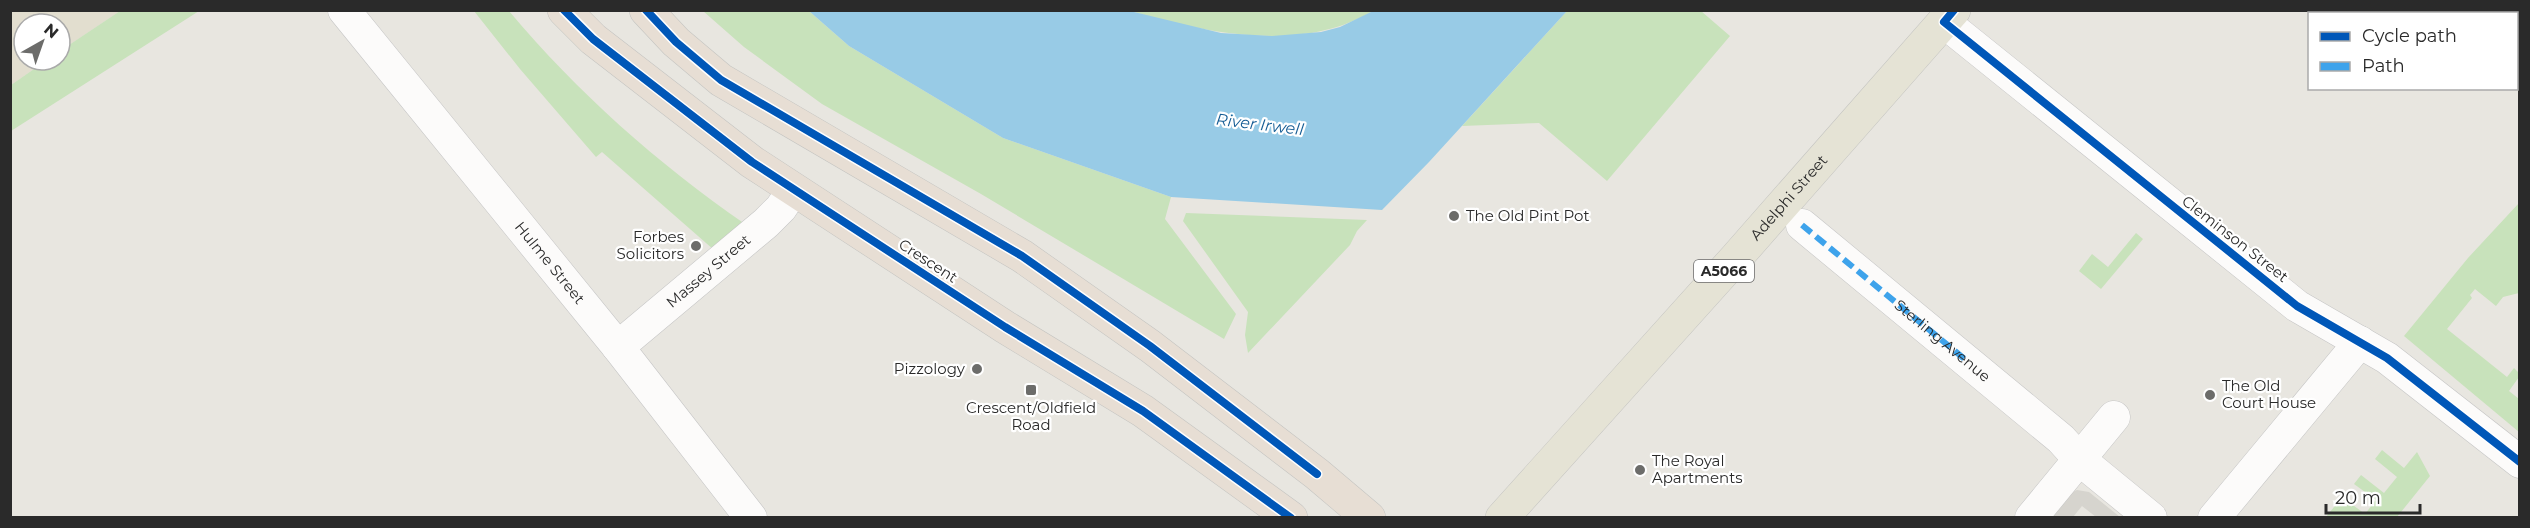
<svg xmlns="http://www.w3.org/2000/svg" width="2530" height="528" font-family="Montserrat,sans-serif">
  <rect width="100%" height="100%" fill="#e8e6e0"/>
  <!-- education -->
  <polygon fill="#e2decf" points="11,11 120,11 60,51 60,24 24,24 24,60 47,60 11,85"/>
  <!-- green -->
  <g fill="#c8e2bb">
    <polygon points="120,11 199,11 11,131 11,85 47,60 60,60 60,51"/>
    <path d="M474,11H509C578,93 657,163 745,224L714,250L602,152L596,157L520,69Z"/>
    <polygon points="703,11 809,11 849,46 1003,138 1171,197 1165,219 1236,314 1224,339 981,194 822,104 744,47"/>
    <path d="M1130,11H1373C1300,54 1207,33 1130,11Z"/>
    <polygon points="1567,11 1701,11 1730,36 1607,181 1539,123 1462,126"/>
    <polygon points="2519,203 2519,293 2503,297 2496,306 2475,289 2470,295 2472,298 2447,329 2507,377 2514,368 2519,373 2519,377 2509,391 2519,399 2519,432 2404,336 2468,258"/>
    <polygon points="1186,213 1367,220 1357,231 1350,245 1248,353 1245,335 1248,312 1183,221"/>
    <polygon points="2136,233 2143,239 2101,289 2079,271 2092,254 2108,267"/>
    <polygon points="2382,450 2404,468 2417,452 2430,476 2397,517 2326,517 2342,497 2365,514 2376,500 2354,484 2361,475 2384,493 2397,477 2375,459"/>
  </g>
  <!-- plaza -->
  <polygon fill="#d6d4ce" points="2077,490 2089,492 2120,517 2096,517 2082,506 2073,517 2049,518 2068,494"/>
  <!-- water -->
  <polygon fill="#98cbe6" points="809,11 1130,11 1221,33 1272,36 1321,32 1340,27 1373,11 1567,11 1429,162 1382,210 1171,197 1003,138 849,46"/>
  <g fill="none" stroke-linecap="round" stroke-linejoin="round">
    <!-- minor casing -->
    <g stroke="#c5c5c5" stroke-width="33">
      <g id="minor">
        <path id="s1" d="M344,10L618,347L751,518"/>
        <polyline points="1944,22 2297,306 2387,358 2520,462"/>
        <path id="s2" d="M1802,225L2061,439L2079,459L2151,518"/>
        <path id="s3" d="M618,347L766,223L781,208L793,190"/>
        <polyline points="2031,518 2114,417"/>
        <polyline points="2214,518 2360,342"/>
      </g>
    </g>
    <!-- major casing -->
    <g stroke="#c4c4c1" stroke-width="34">
      <g id="major">
        <path id="s4" d="M1502,518L1735,259L1954,10"/>
      </g>
    </g>
    <!-- highway casing -->
    <g stroke="#c4c4c1" stroke-width="34">
      <g id="highway">
        <polyline points="564,10 593,39 752,162 1005,327 1143,411 1291,518"/>
        <polyline points="646,10 676,42 721,80 1022,256 1150,346 1317,474 1369,518"/>
      </g>
    </g>
    <!-- minor -->
    <use href="#minor" stroke="#fcfbfa" stroke-width="32"/>
    <!-- major -->
    <use href="#major" stroke="#e5e3d5" stroke-width="33"/>
    <!-- highway -->
    <use href="#highway" stroke="#e7ded4" stroke-width="33"/>
    <!-- quiet -->
    <polyline stroke="#3ea3eb" stroke-width="6" stroke-dasharray="12 6" stroke-linecap="butt" points="1802,225 1967,361"/>
    <!-- cycleway casing -->
    <g stroke="#fff" stroke-width="11">
      <g id="cycleway">
        <polyline points="564,10 593,39 752,162 1005,327 1143,411 1291,518"/>
        <polyline points="646,10 676,42 721,80 1022,256 1150,346 1317,474"/>
        <polyline points="1954,10 1944,22 2297,306 2387,358 2520,462"/>
      </g>
    </g>
    <!-- cycleway -->
    <use href="#cycleway" stroke="#0057b8" stroke-width="8"/>
  </g>
  <!-- markers -->
  <g fill="#6c6c6a" stroke="#fff" stroke-width="2">
    <circle cx="1454" cy="216" r="6"/>
    <circle cx="696" cy="246" r="6"/>
    <circle cx="977" cy="369" r="6"/>
    <rect x="1025" y="384" width="12" height="12" rx="3"/>
    <circle cx="2210" cy="395" r="6"/>
    <circle cx="1640" cy="470" r="6"/>
  </g>
  <g text-anchor="middle" stroke-width="4.5" stroke-linejoin="round" paint-order="stroke">
    <!-- shield labels -->
    <rect fill="#fff" stroke="#6a6a6a" stroke-width="1.5" x="1694" y="260" width="60" height="22" rx="4.5"/>
    <g font-size="14" font-weight="bold" fill="#2a2a2a">
      <text x="1724" y="276">A5066</text>
    </g>
    <!-- street labels -->
    <g font-size="15" fill="#2a2a2a" stroke="#fff">
      <text dy="5" stroke="none"><textPath href="#s4" startOffset="430">Adelphi Street</textPath></text>
      <text transform="translate(2235 239) rotate(38)" y="5">Cleminson Street</text>
      <text transform="translate(928 261) rotate(33)" y="5">Crescent</text>
      <text dy="5" stroke="none"><textPath href="#s1" startOffset="326">Hulme Street</textPath></text>
      <text dy="5" stroke="none"><textPath href="#s3" startOffset="118">Massey Street</textPath></text>
      <text dy="5" stroke="none"><textPath href="#s2" startOffset="182">Sterling Avenue</textPath></text>
    </g>
    <!-- poi labels -->
    <g font-size="15" fill="#2a2a2a" stroke="#fff" text-anchor="start">
      <text x="1466" y="221">The Old Pint Pot</text>
      <text x="684" y="242" text-anchor="end">Forbes<tspan x="684" dy="17">Solicitors</tspan></text>
      <text x="965" y="374" text-anchor="end">Pizzology</text>
      <text x="2222" y="391">The Old<tspan x="2222" dy="17">Court House</tspan></text>
      <text x="1031" y="413" text-anchor="middle">Crescent/Oldfield<tspan x="1031" dy="17">Road</tspan></text>
      <text x="1652" y="466">The Royal<tspan x="1652" dy="17">Apartments</tspan></text>
    </g>
    <!-- water labels -->
    <g font-size="16" font-style="italic" fill="#145c94" stroke="#fff">
      <text transform="translate(1260 124) rotate(7)" y="6">River Irwell</text>
    </g>
  </g>
  <!-- border -->
  <rect width="2530" height="528" fill="none" stroke="#2a2a2a" stroke-width="24"/>
  <!-- legend -->
  <rect x="2308" y="12" width="210" height="78" fill="#ffffff" stroke="#aaaaaa" stroke-width="1.5"/>
  <rect x="2320" y="32" width="30" height="9" fill="#0057b8" stroke="#aaaaaa" stroke-width="1.5"/>
  <text x="2362" y="42" font-size="18" fill="#2a2a2a">Cycle path</text>
  <rect x="2320" y="62" width="30" height="9" fill="#3ea3eb" stroke="#aaaaaa" stroke-width="1.5"/>
  <text x="2362" y="72" font-size="18" fill="#2a2a2a">Path</text>
  <!-- north arrow -->
  <g transform="translate(42 42) rotate(40)"><circle r="28" fill="#ffffff" stroke="#aaaaaa" stroke-width="1.5"/>
  <path d="M0-4.5L10 22L0 15L-10 22Z" fill="#6c6c6a"/>
  <text y="-9" font-size="16" font-weight="bold" text-anchor="middle" fill="#2a2a2a">N</text>
  </g>
  <!-- scale -->
  <path d="M2326 504v9h94v-9" fill="none" stroke="#2a2a2a" stroke-width="3"/>
  <text x="2335" y="504" font-size="18" fill="#2a2a2a" stroke="#ffffff" stroke-width="4.5" paint-order="stroke">20 m</text>
</svg>
